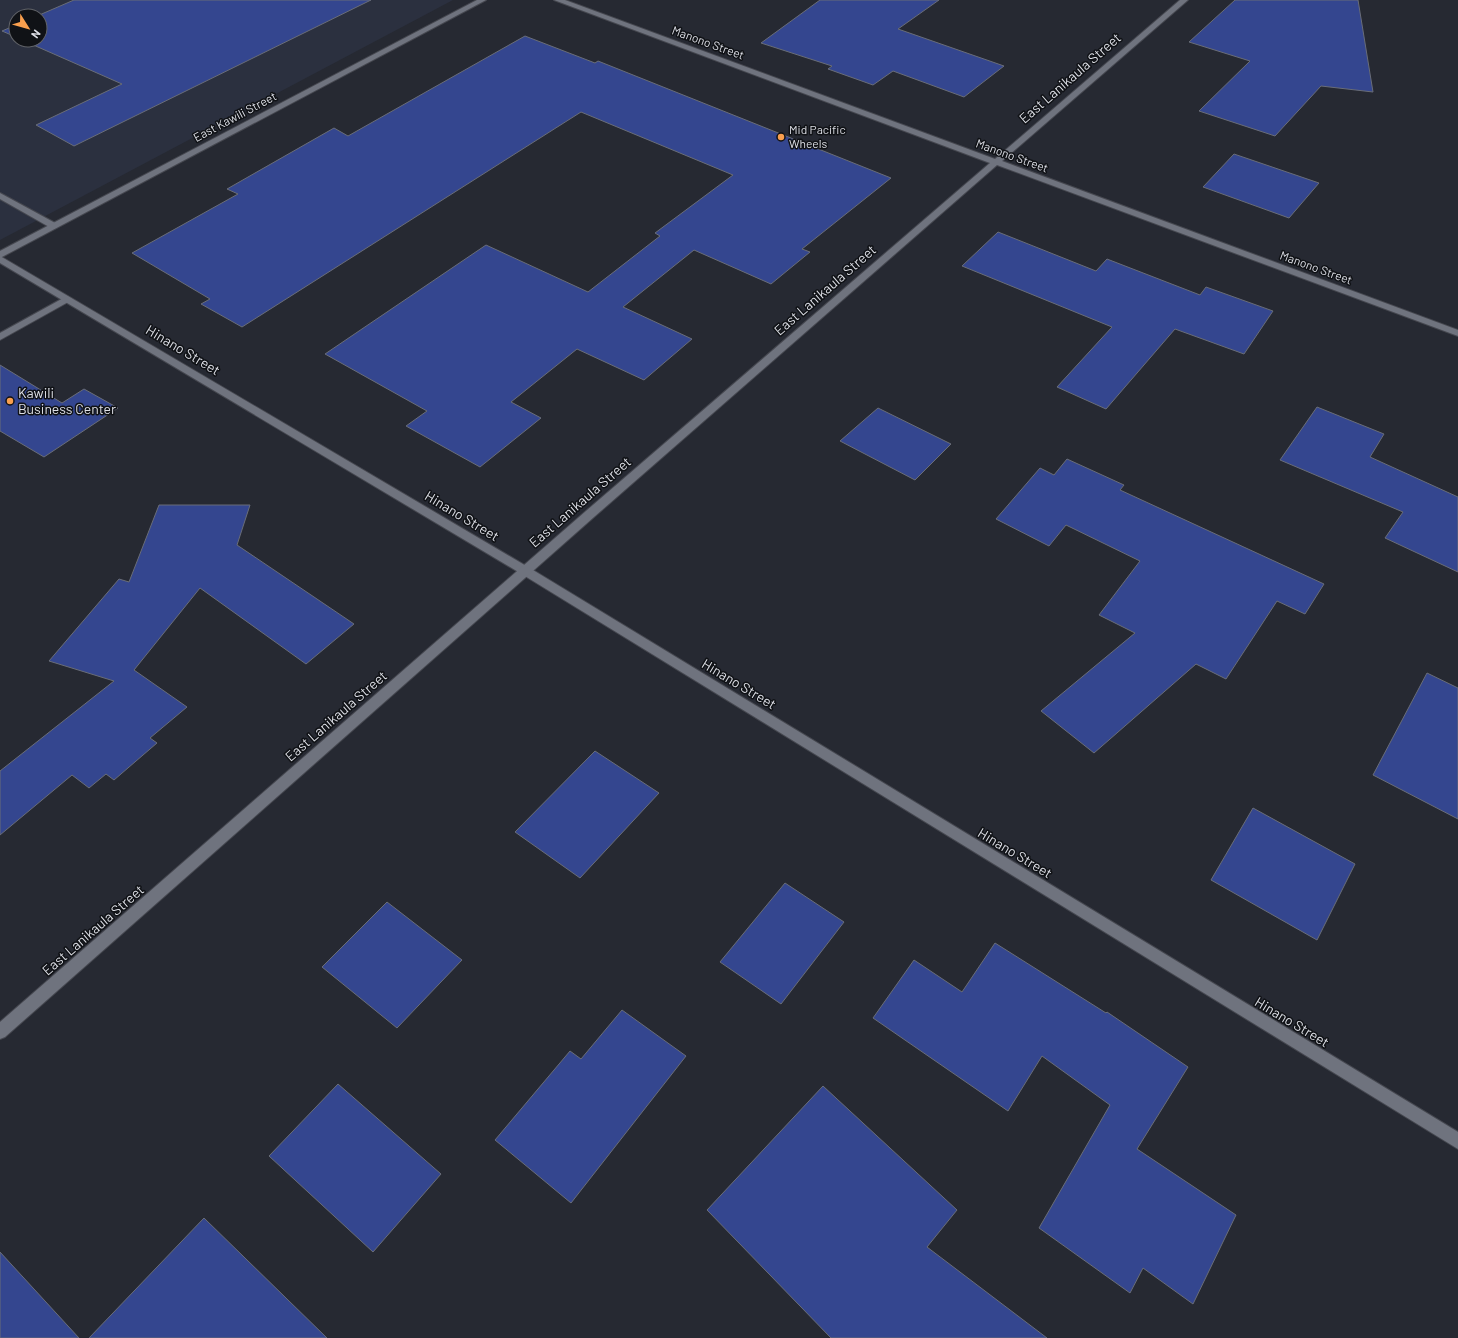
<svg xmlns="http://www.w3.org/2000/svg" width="1458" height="1338" font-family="Barlow,sans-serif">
  <rect width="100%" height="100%" fill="#262932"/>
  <!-- built -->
  <path fill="#2b303f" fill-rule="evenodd" d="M0,0H453L0,240ZM16,16H40V40H16Z"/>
  <!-- building -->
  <g fill="#34468f" stroke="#696d78">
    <polygon points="74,0 371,0 74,146 36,125 122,84 22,40 40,40 40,16 37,16"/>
    <polygon points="820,0 939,0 898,29 1004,66 964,97 893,71 873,85 828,69 832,66 761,43"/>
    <polygon points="1235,0 1358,0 1373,92 1321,86 1275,136 1199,111 1250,61 1189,42"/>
    <polygon points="16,25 16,37 2,31"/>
    <polygon points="525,36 595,63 598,61 891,178 802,249 810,252 771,284 694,250 623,307 692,339 644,380 577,349 511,402 541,418 480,467 406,426 427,411 325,354 486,245 588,292 660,236 655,233 733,175 581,112 242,327 201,304 210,299 132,253 238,194 227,189 334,128 348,136"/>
    <polygon points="1234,154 1319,183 1289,218 1203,187"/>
    <polygon points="998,232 1096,271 1107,259 1200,295 1206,287 1273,311 1244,354 1175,329 1106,409 1057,387 1112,327 962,266"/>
    <polygon points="0,365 62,403 84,389 118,408 44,457 0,431"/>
    <polygon points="1317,407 1384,434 1370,457 1458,497 1458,572 1385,538 1403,512 1280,460"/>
    <polygon points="878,408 951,444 915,480 840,441"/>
    <polygon points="1067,459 1124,485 1120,490 1324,584 1305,614 1277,601 1226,679 1196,664 1094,753 1041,711 1135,633 1099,615 1140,561 1066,525 1049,546 996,519 1040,468 1054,475"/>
    <polygon points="159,505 250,505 237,545 354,624 306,664 200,588 134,670 187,707 150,738 157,743 114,780 106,774 89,788 72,775 0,835 0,771 114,681 49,661 119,579 129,582"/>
    <polygon points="1427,673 1458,688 1458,819 1373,775"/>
    <polygon points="595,751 659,793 580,878 515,832"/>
    <polygon points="1253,808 1355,864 1317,940 1211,880"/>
    <polygon points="785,883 844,922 781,1004 720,962"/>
    <polygon points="387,902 462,960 397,1028 322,967"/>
    <polygon points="995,943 1106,1013 1107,1012 1188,1067 1137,1149 1236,1215 1193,1304 1143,1268 1130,1293 1039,1228 1110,1105 1042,1056 1008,1111 873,1018 914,960 962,992"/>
    <polygon points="622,1010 686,1056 571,1203 495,1140 570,1051 581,1059"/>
    <polygon points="338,1084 441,1174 373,1252 269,1156"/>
    <polygon points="823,1086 957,1210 927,1247 1047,1338 831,1338 707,1210"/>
    <polygon points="204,1218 327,1338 89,1338"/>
    <polygon points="0,1252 79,1338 0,1338"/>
  </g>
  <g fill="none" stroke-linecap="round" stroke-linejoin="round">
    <!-- lane casing -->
    <g stroke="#45474f" stroke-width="2">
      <g id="lane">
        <polygon points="0,193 57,224 58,226 54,229 51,228 0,199"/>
        <polygon points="67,296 72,299 70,301 0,340 0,333"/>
      </g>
    </g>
    <!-- street casing -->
    <g stroke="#45474f" stroke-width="2">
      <polygon id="street" points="0,256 528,567 1458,1132 1458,1149 520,573 0,263"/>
    </g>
    <!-- secondary casing -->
    <g stroke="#45474f" stroke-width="2">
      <g id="secondary">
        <polygon points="477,0 486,0 0,258 0,251"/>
        <polygon points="554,0 565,0 995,159 1180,0 1188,0 1002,161 1458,330 1458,336 997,165 594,517 5,1037 0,1039 0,1022 586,511 990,163"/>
      </g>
    </g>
    <!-- lane -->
    <use href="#lane" fill="#6f737e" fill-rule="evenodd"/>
    <!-- street -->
    <use href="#street" fill="#6f737e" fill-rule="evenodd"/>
    <!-- secondary -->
    <use href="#secondary" fill="#6f737e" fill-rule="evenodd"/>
  </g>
  <!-- markers -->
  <g fill="#f99f4e" stroke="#101216" stroke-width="1.5">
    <circle cx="781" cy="137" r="4"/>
    <circle cx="10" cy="401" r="4"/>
  </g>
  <g text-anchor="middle" stroke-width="3" stroke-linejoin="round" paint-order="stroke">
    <!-- far-street labels -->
    <g font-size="12" fill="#dddfe6" stroke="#101216">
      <text transform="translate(708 43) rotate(20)" y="4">Manono Street</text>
      <text transform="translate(235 117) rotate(-28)" y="4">East Kawili Street</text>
      <text transform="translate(1012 156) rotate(20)" y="4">Manono Street</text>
      <text transform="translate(1316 268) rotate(20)" y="4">Manono Street</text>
    </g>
    <!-- far-poi labels -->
    <g font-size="12" fill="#dddfe6" stroke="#101216" text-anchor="start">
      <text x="789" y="134">Mid Pacific<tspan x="789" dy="14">Wheels</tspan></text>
    </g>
    <!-- street labels -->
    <g font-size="14" fill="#dddfe6" stroke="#101216">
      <text transform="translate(1070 78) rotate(-41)" y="5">East Lanikaula Street</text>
      <text transform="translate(825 290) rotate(-41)" y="5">East Lanikaula Street</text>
      <text transform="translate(183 350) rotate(31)" y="5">Hinano Street</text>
      <text transform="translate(580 502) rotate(-41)" y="5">East Lanikaula Street</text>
      <text transform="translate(462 516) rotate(31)" y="5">Hinano Street</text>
      <text transform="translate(739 684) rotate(31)" y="5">Hinano Street</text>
      <text transform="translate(336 716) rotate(-41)" y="5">East Lanikaula Street</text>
      <text transform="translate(1015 853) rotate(31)" y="5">Hinano Street</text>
      <text transform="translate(93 930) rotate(-41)" y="5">East Lanikaula Street</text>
      <text transform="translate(1292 1022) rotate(31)" y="5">Hinano Street</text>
    </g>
    <!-- poi labels -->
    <g font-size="14" fill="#dddfe6" stroke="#101216" text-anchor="start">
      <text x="18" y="398">Kawili<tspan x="18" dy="16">Business Center</tspan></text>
    </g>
  </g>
  <!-- north arrow -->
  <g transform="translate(28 28) rotate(127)"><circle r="19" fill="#101216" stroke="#626469"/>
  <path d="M0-3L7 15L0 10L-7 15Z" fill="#f99f4e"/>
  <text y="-6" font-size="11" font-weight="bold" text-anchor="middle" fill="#dddfe6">N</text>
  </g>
</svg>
